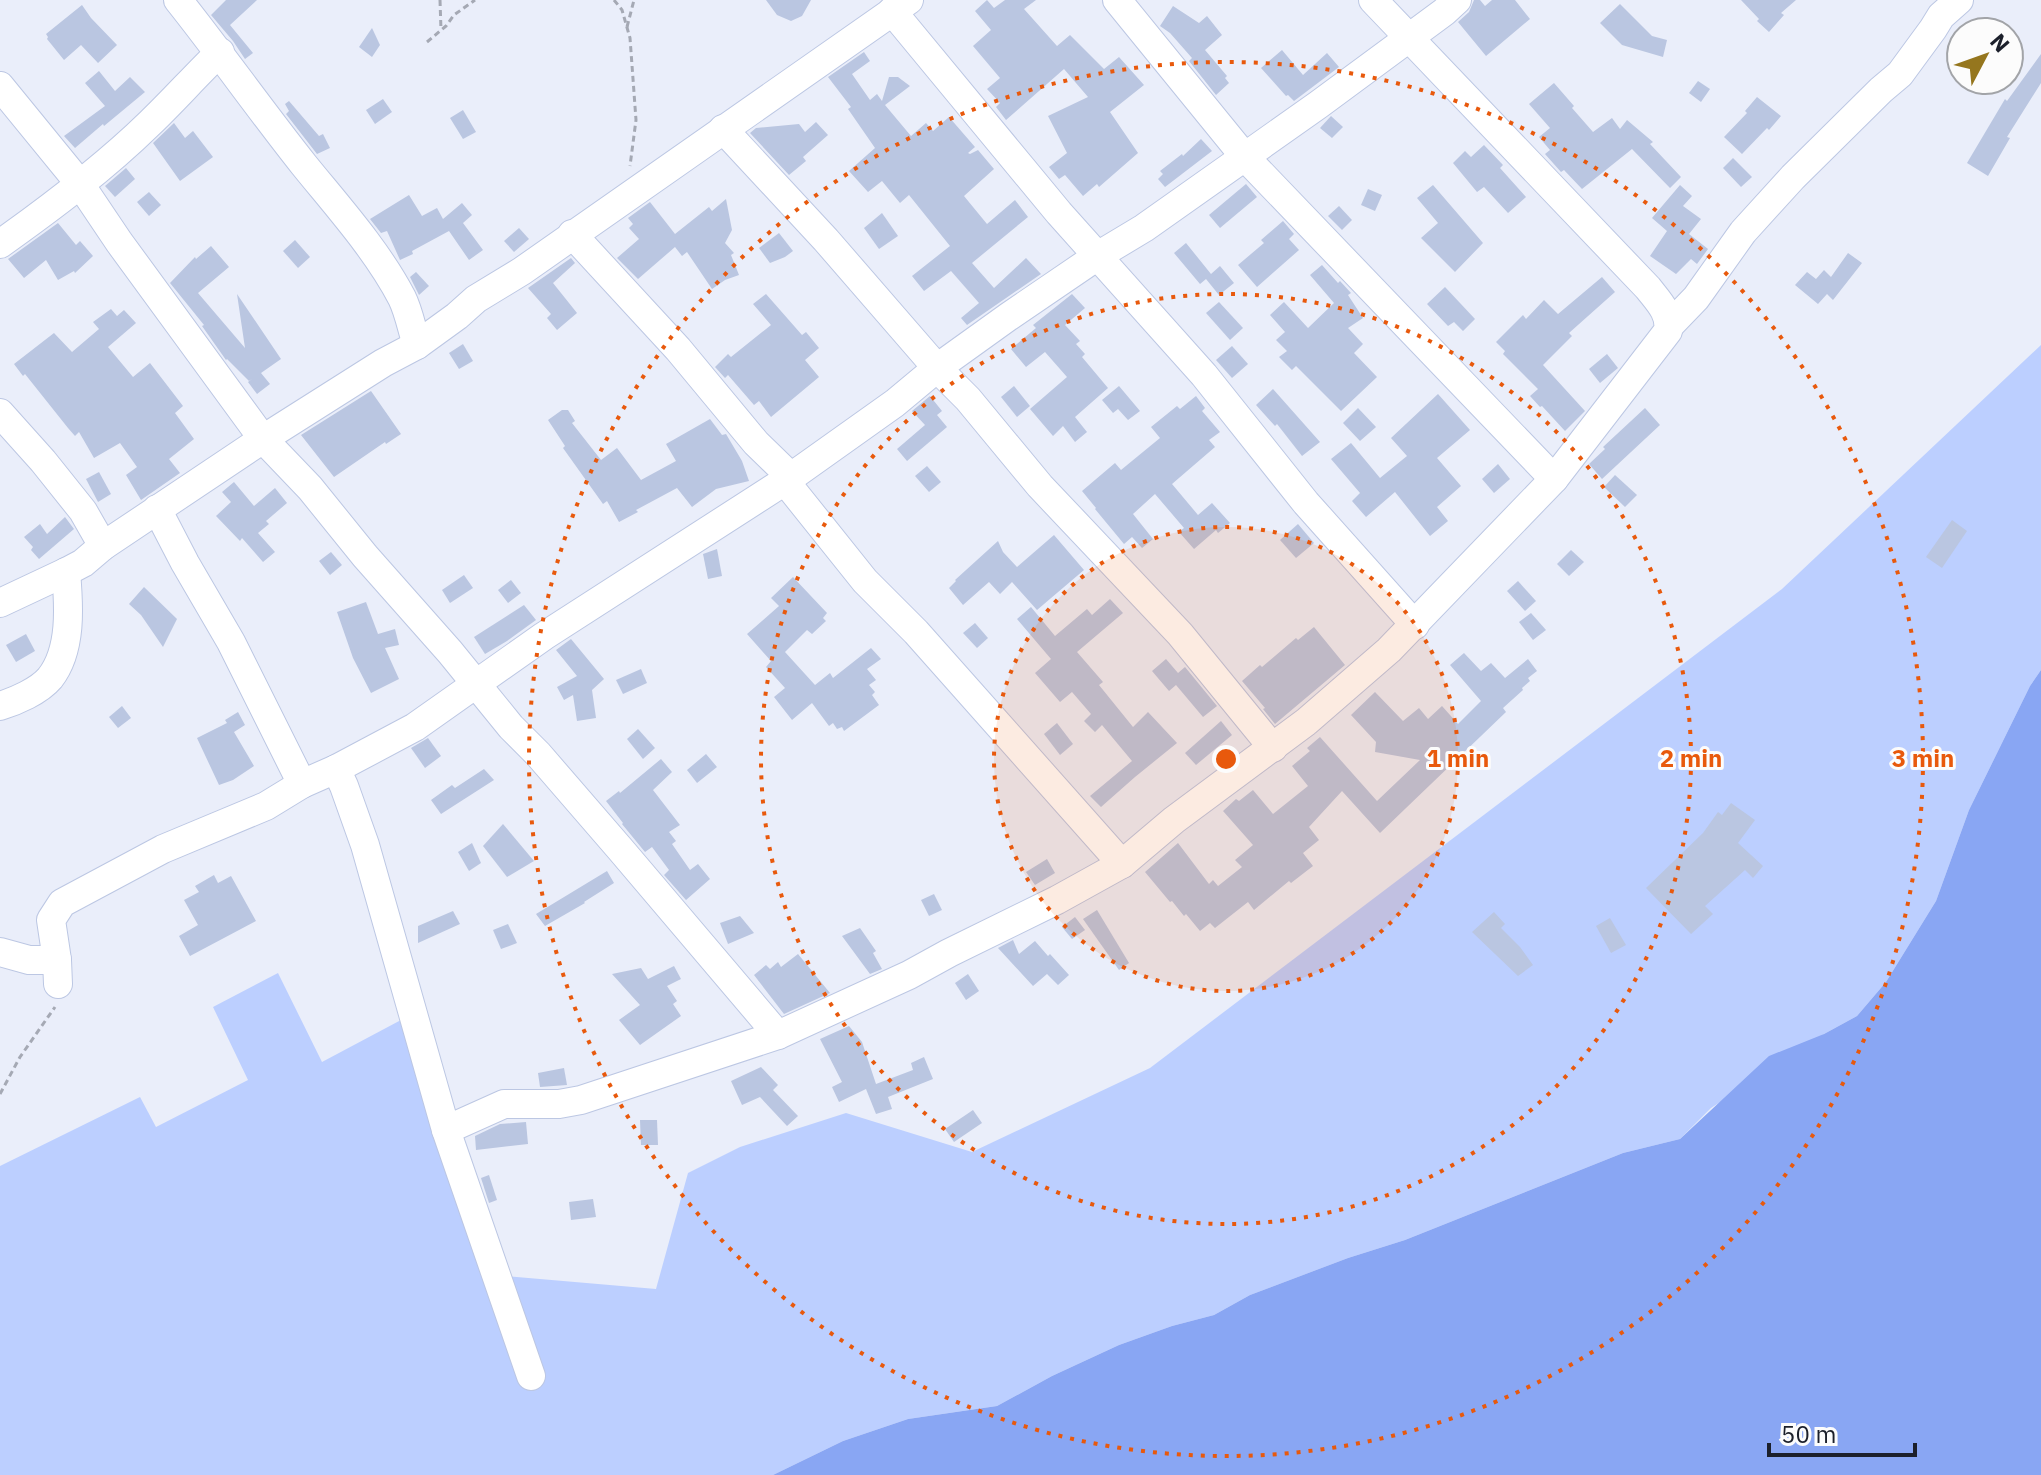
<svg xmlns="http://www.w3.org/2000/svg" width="2041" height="1475" font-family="'IBM Plex Sans',sans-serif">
  <rect width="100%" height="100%" fill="#eaeefa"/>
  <!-- green -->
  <polygon fill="#bccfff" points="2041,345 2041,670 2030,686 1969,810 1936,901 1886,982 1857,1016 1824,1034 1711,1108 1680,1139 1623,1153 1405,1240 1348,1258 1250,1295 1214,1315 1172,1326 1119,1345 1052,1376 997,1406 908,1419 843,1441 773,1475 0,1475 0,1166 140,1097 156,1127 248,1080 213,1007 278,973 322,1062 401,1020 492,1275 656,1289 688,1173 740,1147 846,1113 972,1152 1150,1068 1782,589"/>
  <!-- water -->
  <polygon fill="#89a6f3" points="2041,670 2041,1475 773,1475 843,1441 908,1419 997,1406 1052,1376 1119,1345 1172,1326 1214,1315 1250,1295 1348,1258 1405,1240 1623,1153 1680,1139 1769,1056 1824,1034 1857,1016 1886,982 1936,901 1969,810 2030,686"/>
  <!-- building -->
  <g fill="#bac6e1">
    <polygon points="226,0 257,0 230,25 253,53 245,59 233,41 211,15"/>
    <polygon points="766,0 811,0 802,16 791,21 777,15"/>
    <polygon points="987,0 994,8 1005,0 1036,0 1024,9 1057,46 1070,35 1104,69 1119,57 1144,85 1110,112 1138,153 1099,187 1097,184 1083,196 1065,175 1059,179 1049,167 1067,153 1048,116 1088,97 1064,69 1006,120 996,107 1000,103 987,89 1000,78 973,46 991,30 975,11"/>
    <polygon points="1474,0 1480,0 1485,6 1492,0 1515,0 1530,19 1486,56 1458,22 1469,12"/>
    <polygon points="1741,0 1796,0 1781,13 1784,15 1769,32 1757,21 1759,19"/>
    <polygon points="1620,4 1652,36 1667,40 1663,57 1622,45 1600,23"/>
    <polygon points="82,5 91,18 117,45 98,63 81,45 64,60 47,39 48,37 46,34"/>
    <polygon points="1173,6 1199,23 1207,16 1222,35 1205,50 1227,76 1225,78 1229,83 1216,95 1189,61 1192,58 1170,33 1160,26"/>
    <polygon points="372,28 380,45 372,57 359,47"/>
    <polygon points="1282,50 1303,75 1327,53 1339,67 1294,101 1288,95 1286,96 1261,68"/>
    <polygon points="864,52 870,61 852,74 870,100 877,94 882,101 889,77 898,77 910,86 885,105 911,136 926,123 933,131 949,117 975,147 968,153 970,154 978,150 994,169 964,196 987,224 1015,200 1028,217 972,263 994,288 1026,258 1041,274 967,325 961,318 979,303 951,271 924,291 912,276 950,246 909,195 900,203 882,181 868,192 849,171 875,148 848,109 851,107 828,77"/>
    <polygon points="2041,54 2041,83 2007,137 2010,138 1988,176 1967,163 2005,99 2007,101"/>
    <polygon points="99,71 115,91 130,77 145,92 104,126 103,124 75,148 64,136 105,106 85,83"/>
    <polygon points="1698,81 1710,89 1701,102 1689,93"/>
    <polygon points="1554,83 1574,106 1572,108 1593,132 1612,118 1620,129 1627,120 1653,142 1650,144 1681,177 1670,188 1632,149 1582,189 1564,170 1561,172 1545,154 1550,150 1539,137 1550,128 1529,104"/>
    <polygon points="1757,97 1781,116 1769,130 1767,128 1742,154 1724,137 1747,113 1745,111"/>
    <polygon points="383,99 392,112 375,124 366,110"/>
    <polygon points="289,101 319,136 323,134 330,148 317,154 286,114 289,111 285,104"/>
    <polygon points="463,110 476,132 463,139 450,118"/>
    <polygon points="1331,116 1343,127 1332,138 1320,128"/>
    <polygon points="816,122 828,135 803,157 806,161 789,175 750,133 756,128 799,124 805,132"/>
    <polygon points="174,123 185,138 193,131 213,157 180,181 153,143"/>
    <polygon points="1201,139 1212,151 1165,187 1158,179 1163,174 1160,171 1182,154 1183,156"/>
    <polygon points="1484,145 1503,165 1500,168 1526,197 1508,213 1484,187 1477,192 1453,163 1465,151 1471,157"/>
    <polygon points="1733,158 1752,177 1741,187 1723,168"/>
    <polygon points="126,168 135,179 115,197 105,186"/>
    <polygon points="1246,184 1257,197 1220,228 1209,215"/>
    <polygon points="1433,185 1483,243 1455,272 1421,238 1438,223 1417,198"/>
    <polygon points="1680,185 1692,196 1683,206 1701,219 1689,234 1708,249 1697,264 1691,259 1676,274 1650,256 1667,231 1652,218"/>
    <polygon points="1368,189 1382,195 1375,211 1361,205"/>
    <polygon points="149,192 161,205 149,216 137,202"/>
    <polygon points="409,195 422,216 437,208 443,219 462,203 472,215 463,223 483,250 469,260 449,231 412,251 413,254 400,260 387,231 381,233 370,219"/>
    <polygon points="726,199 732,230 725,243 734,253 731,255 739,275 725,280 712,289 687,252 682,256 675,247 638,279 617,258 639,239 629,228 633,224 628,218 650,202 675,234 709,207 712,211"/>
    <polygon points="1339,206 1352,220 1342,230 1328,216"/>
    <polygon points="882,213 898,236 879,249 864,228"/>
    <polygon points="1283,221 1294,234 1289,239 1299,250 1257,287 1238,265 1264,243 1261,240"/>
    <polygon points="58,223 76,245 80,241 93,256 75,273 74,271 58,280 46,260 24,278 8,259"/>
    <polygon points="519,228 529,239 514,252 504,241"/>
    <polygon points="779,233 793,251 785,257 770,263 759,248"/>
    <polygon points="295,240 310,257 298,268 283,251"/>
    <polygon points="1186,243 1211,274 1220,266 1234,283 1219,295 1206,279 1200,284 1174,253"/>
    <polygon points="211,246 229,267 198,293 245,348 237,294 281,359 261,373 270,384 257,394 248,382 253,378 249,381 227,359 226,360 202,326 204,325 170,283 195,257 196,259"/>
    <polygon points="1848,253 1862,263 1833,300 1827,294 1818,304 1795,285 1807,272 1816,279 1824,270 1831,277"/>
    <polygon points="571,258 575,263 553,283 577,313 557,330 547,318 551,314 528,288"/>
    <polygon points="1322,265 1338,283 1340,281 1351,293 1348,295 1363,318 1348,328 1363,344 1354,353 1377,377 1341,411 1296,366 1292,370 1279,357 1287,351 1276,340 1285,332 1270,315 1284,302 1308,328 1334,303 1310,275"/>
    <polygon points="416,272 429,286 419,295 410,277"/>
    <polygon points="1602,277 1615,292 1569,333 1572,336 1543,365 1585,411 1565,431 1542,406 1540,407 1530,396 1538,389 1503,354 1505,351 1496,342 1523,315 1526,319 1544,300 1558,314"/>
    <polygon points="1445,287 1475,319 1463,331 1454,322 1448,326 1427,304"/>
    <polygon points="766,294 802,335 806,332 819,348 805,360 819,377 771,417 759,401 754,405 728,375 725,378 715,367 728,354 731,357 771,325 753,304"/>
    <polygon points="1072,294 1085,308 1065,325 1080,341 1076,344 1085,354 1082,357 1108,388 1075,417 1087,432 1075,442 1063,426 1053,436 1030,409 1067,377 1045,352 1026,367 1011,349 1036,328 1033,325"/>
    <polygon points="1219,302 1243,328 1230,340 1206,313"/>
    <polygon points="111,309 117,316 124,310 136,323 108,347 133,377 150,363 183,406 175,413 194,439 169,459 180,473 141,500 126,475 137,467 120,443 94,458 79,432 75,436 68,428 25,374 23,376 14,364 54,333 72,352 99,329 93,322"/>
    <polygon points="463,344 473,361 459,369 449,353"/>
    <polygon points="1232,346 1248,364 1232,378 1216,360"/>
    <polygon points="1607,354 1618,368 1600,383 1589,369"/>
    <polygon points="1014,386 1030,406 1017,417 1001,397"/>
    <polygon points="1119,386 1140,411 1128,420 1118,409 1113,413 1102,400"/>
    <polygon points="1273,389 1320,442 1302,456 1277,424 1275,426 1256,405"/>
    <polygon points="371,391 401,434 386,444 385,442 334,477 301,435"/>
    <polygon points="1438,394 1470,430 1437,458 1461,486 1437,507 1448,521 1430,536 1395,492 1366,517 1352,501 1360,493 1331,459 1351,443 1380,478 1407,456 1391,438"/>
    <polygon points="930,396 942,411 937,415 947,427 907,461 897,449 925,425 912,411"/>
    <polygon points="1196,396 1205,408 1202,411 1220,432 1209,440 1215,447 1172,484 1198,515 1212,503 1230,523 1218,533 1216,530 1194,549 1179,532 1184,528 1155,494 1133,514 1153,539 1142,548 1132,537 1124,544 1095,509 1096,508 1082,491 1115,463 1121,470 1160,438 1151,427 1177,406 1180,409"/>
    <polygon points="1358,408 1376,427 1360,441 1343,423"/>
    <polygon points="1645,408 1660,425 1602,479 1589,464 1605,449 1603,447"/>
    <polygon points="562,410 568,410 575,421 572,423 601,460 617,448 641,480 676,461 666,444 710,419 722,435 726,434 742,461 749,481 716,489 692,507 677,488 636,510 638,512 619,522 607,501 603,504 563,448 565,446 548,420"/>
    <polygon points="1498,464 1510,479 1494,493 1482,479"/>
    <polygon points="927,466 941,482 929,492 915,476"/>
    <polygon points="99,472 111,494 98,502 86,479"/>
    <polygon points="1615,475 1637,495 1625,507 1604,487"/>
    <polygon points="234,482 254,506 275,488 287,503 266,521 269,524 258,533 275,552 263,562 242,538 240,541 216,516 231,502 222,492"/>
    <polygon points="65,517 74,529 39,559 31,550 33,547 24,537 40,524 47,534"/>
    <polygon points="1952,520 1967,531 1942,568 1926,557"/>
    <polygon points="1298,524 1314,543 1296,558 1280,540"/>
    <polygon points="1054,535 1084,570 1037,610 1012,582 1000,594 989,582 963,605 949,588 956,581 955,580 998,541 1003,552 1017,567"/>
    <polygon points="717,549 722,576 708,579 703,554"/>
    <polygon points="1571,550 1584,562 1569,576 1557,564"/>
    <polygon points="331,552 342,565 330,575 319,561"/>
    <polygon points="464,575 473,588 450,603 442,590"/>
    <polygon points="793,577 827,613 823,618 826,621 812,634 807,630 785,652 815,685 830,673 833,678 871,648 881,659 867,669 876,680 869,685 875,692 872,695 879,705 844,731 842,727 837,729 833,723 829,726 812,703 792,720 774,697 785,688 766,667 771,661 747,634 779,606 771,598"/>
    <polygon points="511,580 521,593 508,603 498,590"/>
    <polygon points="1518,581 1536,601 1525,611 1507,591"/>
    <polygon points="144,587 177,619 163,647 141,615 129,604"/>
    <polygon points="1110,599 1123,613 1077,652 1103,682 1099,685 1133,727 1148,712 1177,743 1135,777 1101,807 1090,796 1132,761 1102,725 1095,732 1084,721 1091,714 1072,692 1060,702 1035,673 1051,659 1017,619 1031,607 1055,636 1087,609 1092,615"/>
    <polygon points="366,602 378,634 395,629 399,645 385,648 399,679 371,693 353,658 337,612"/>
    <polygon points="524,605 536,620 507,641 485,654 474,637"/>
    <polygon points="1531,613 1546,630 1533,640 1519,622"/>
    <polygon points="975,623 988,638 977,648 963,633"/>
    <polygon points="1314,627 1345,665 1275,724 1263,709 1265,708 1242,681 1260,665 1262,667 1296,638 1298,640"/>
    <polygon points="26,634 35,651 16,662 6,645"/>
    <polygon points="571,639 604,679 592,690 596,718 577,721 573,695 564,700 557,687 577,676 556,650"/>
    <polygon points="1464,653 1481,671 1491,663 1505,678 1528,659 1537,671 1528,678 1530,681 1522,688 1523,690 1503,708 1506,712 1380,833 1342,791 1309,827 1319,840 1303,853 1313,866 1291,883 1289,881 1254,910 1248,902 1215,928 1210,923 1200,931 1186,914 1184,916 1172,901 1170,902 1145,872 1178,843 1209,884 1213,880 1218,886 1242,867 1235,860 1253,845 1223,811 1236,799 1239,801 1253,790 1273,814 1308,786 1292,766 1310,751 1307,748 1320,737 1377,801 1420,760 1375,752 1376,742 1351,715 1375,692 1403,721 1419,708 1428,719 1442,706 1458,724 1481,701 1450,665"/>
    <polygon points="1166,659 1178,673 1185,667 1217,706 1203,717 1176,685 1169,691 1152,671"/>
    <polygon points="641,669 647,683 623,694 616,680"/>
    <polygon points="122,706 131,718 118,728 109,717"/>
    <polygon points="238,712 245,725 234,732 254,766 233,780 219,785 197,738 227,723 225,720"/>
    <polygon points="1221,721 1232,735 1196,765 1185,753"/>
    <polygon points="1057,723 1073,744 1060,755 1044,734"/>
    <polygon points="638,729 655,748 643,759 627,739"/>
    <polygon points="428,738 441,756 425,768 411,748"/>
    <polygon points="706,754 717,767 697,783 687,770"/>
    <polygon points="661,759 672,772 653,790 680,825 669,832 676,841 672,844 690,870 698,864 710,879 686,900 664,875 669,870 652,847 645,852 622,824 623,823 606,801 619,791 620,793"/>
    <polygon points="484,769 494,780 441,814 431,800 452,785 455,788"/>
    <polygon points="1731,803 1755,820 1738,843 1763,866 1753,878 1745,870 1705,906 1713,914 1691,934 1646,888 1703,833 1718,812 1722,815"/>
    <polygon points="503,824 534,861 507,877 483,846"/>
    <polygon points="472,843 481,863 469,871 458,852"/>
    <polygon points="1047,859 1055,873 1035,885 1026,872"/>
    <polygon points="607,871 614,883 584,902 585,903 545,926 536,914"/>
    <polygon points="214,875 218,883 231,876 256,921 190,956 179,936 198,925 184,900 199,892 195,886"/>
    <polygon points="934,894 942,910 929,916 921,900"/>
    <polygon points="1097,910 1129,963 1119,970 1083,919"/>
    <polygon points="453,911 460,924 418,943 418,926"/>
    <polygon points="1494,912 1505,924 1501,928 1520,947 1533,965 1518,976 1472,932"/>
    <polygon points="740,916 754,933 728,944 720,923"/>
    <polygon points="1075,917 1085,930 1072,939 1062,927"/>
    <polygon points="1610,918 1626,945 1611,953 1596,926"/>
    <polygon points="508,924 517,943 501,949 493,930"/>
    <polygon points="860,928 876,951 873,953 882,969 870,974 842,936"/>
    <polygon points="1013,940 1019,954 1035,941 1048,956 1050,954 1069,975 1058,985 1047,974 1033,986 998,948"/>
    <polygon points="798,954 830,993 784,1014 754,975 766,965 770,969 778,962 781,967"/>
    <polygon points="674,966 681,979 667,986 677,1001 673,1004 681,1016 640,1045 619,1020 640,1005 612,974 641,968 648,979"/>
    <polygon points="968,974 979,991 966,1000 955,983"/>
    <polygon points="849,1026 862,1042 876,1084 913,1070 911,1063 924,1057 933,1079 888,1097 892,1109 876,1114 866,1089 839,1102 832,1087 842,1082 820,1039"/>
    <polygon points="761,1067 778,1085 773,1090 798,1116 787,1126 760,1097 742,1105 731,1081"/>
    <polygon points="564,1068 567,1085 540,1087 538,1073"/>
    <polygon points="973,1110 982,1123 954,1142 945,1129"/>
    <polygon points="640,1120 657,1120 658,1145 641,1145"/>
    <polygon points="526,1122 528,1144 476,1150 475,1136 500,1124"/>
    <polygon points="489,1175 497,1200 489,1203 481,1178"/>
    <polygon points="593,1199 596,1217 571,1220 569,1202"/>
  </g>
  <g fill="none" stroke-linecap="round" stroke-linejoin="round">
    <!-- minor casing -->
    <g stroke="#bcc7e3" stroke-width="30">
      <g id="minor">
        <path d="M178,0C221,54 261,111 304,165C338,207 377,250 402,298C409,312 412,330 417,345"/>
        <polyline points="1117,0 1244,156 1554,479"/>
        <polyline points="892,11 1059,213 1204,375 1306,503 1415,625"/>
        <polyline points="0,86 80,184 119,242 263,439 310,488 365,556 450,652 511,727 538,754 621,850 778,1035"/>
        <polyline points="723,129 826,240 937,368 968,399 1040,486 1180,634 1273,748"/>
        <polyline points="572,234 678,349 756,443 791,477"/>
        <path d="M0,244C52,207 104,168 150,123C174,100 196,75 220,52"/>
        <polyline points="1669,326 1696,298 1743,232 1793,177 1881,90 1900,74 1933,29 1941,16 1959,0"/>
        <polyline points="0,413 43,461 83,511 103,546"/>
        <polyline points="785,481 865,581 916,632 1122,864"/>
        <polyline points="157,509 185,563 231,642 302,784"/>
        <polyline points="0,603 66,572 83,563 103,546 263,439 383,363 417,345 457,316 476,299 522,271 909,0"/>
        <path d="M0,706C16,701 39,691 50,678C72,650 69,606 66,572"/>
        <polyline points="336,769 344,786 365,845 446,1130 531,1376"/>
        <polyline points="0,952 29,960 57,960"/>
        <polyline points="58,984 57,960 51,920 62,903 163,849 266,806 302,784 336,769 415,727 544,636 791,477 895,403 937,368 1008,317 1099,255 1144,228 1318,105 1444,12 1457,0"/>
        <path d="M446,1130L504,1104H559L581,1100L778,1035L909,975L949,953L1057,900L1122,864L1174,820L1306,722L1389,650L1554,479L1668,331C1671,313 1658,301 1648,288L1373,0"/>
      </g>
    </g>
    <!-- path -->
    <g stroke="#a5a9b4" stroke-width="3" stroke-dasharray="6 4" stroke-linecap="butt">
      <polyline points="440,0 441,30"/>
      <polyline points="614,0 622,10 630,38 636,120 630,166"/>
      <polyline points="627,27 634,0"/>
      <polyline points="427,42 446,26 454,15 475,0"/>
      <polyline points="0,1094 20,1057 55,1007"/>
    </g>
    <!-- minor -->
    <use href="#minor" stroke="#fff" stroke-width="28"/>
  </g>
  <!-- distance rings -->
  <circle cx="1226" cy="759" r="232" fill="#e8590c" fill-opacity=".12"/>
  <g fill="none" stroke="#e8590c" stroke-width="4" stroke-dasharray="4 8">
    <circle cx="1226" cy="759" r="232"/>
    <circle cx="1226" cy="759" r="465"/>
    <circle cx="1226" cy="759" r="697"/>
  </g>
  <circle cx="1226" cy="759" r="12" fill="#e8590c" stroke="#fcfcfc" stroke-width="4"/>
  <g font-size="24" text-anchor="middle" font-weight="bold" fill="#e8590c" stroke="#fcfcfc" stroke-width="6" stroke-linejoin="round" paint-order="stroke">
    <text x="1458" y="767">1 min</text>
    <text x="1691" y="767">2 min</text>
    <text x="1923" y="767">3 min</text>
  </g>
  <!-- north arrow -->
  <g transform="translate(1985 56) rotate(49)"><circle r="38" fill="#fcfcfc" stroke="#a2a4a8" stroke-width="2"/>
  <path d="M0-6L14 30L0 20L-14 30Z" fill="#95761e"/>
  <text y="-12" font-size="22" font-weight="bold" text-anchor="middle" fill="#1c202b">N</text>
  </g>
  <!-- scale -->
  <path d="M1769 1443v12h146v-12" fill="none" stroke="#1c202b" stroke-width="4"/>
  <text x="1781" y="1443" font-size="24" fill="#1c202b" stroke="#fcfcfc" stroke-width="6" paint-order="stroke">50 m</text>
</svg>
